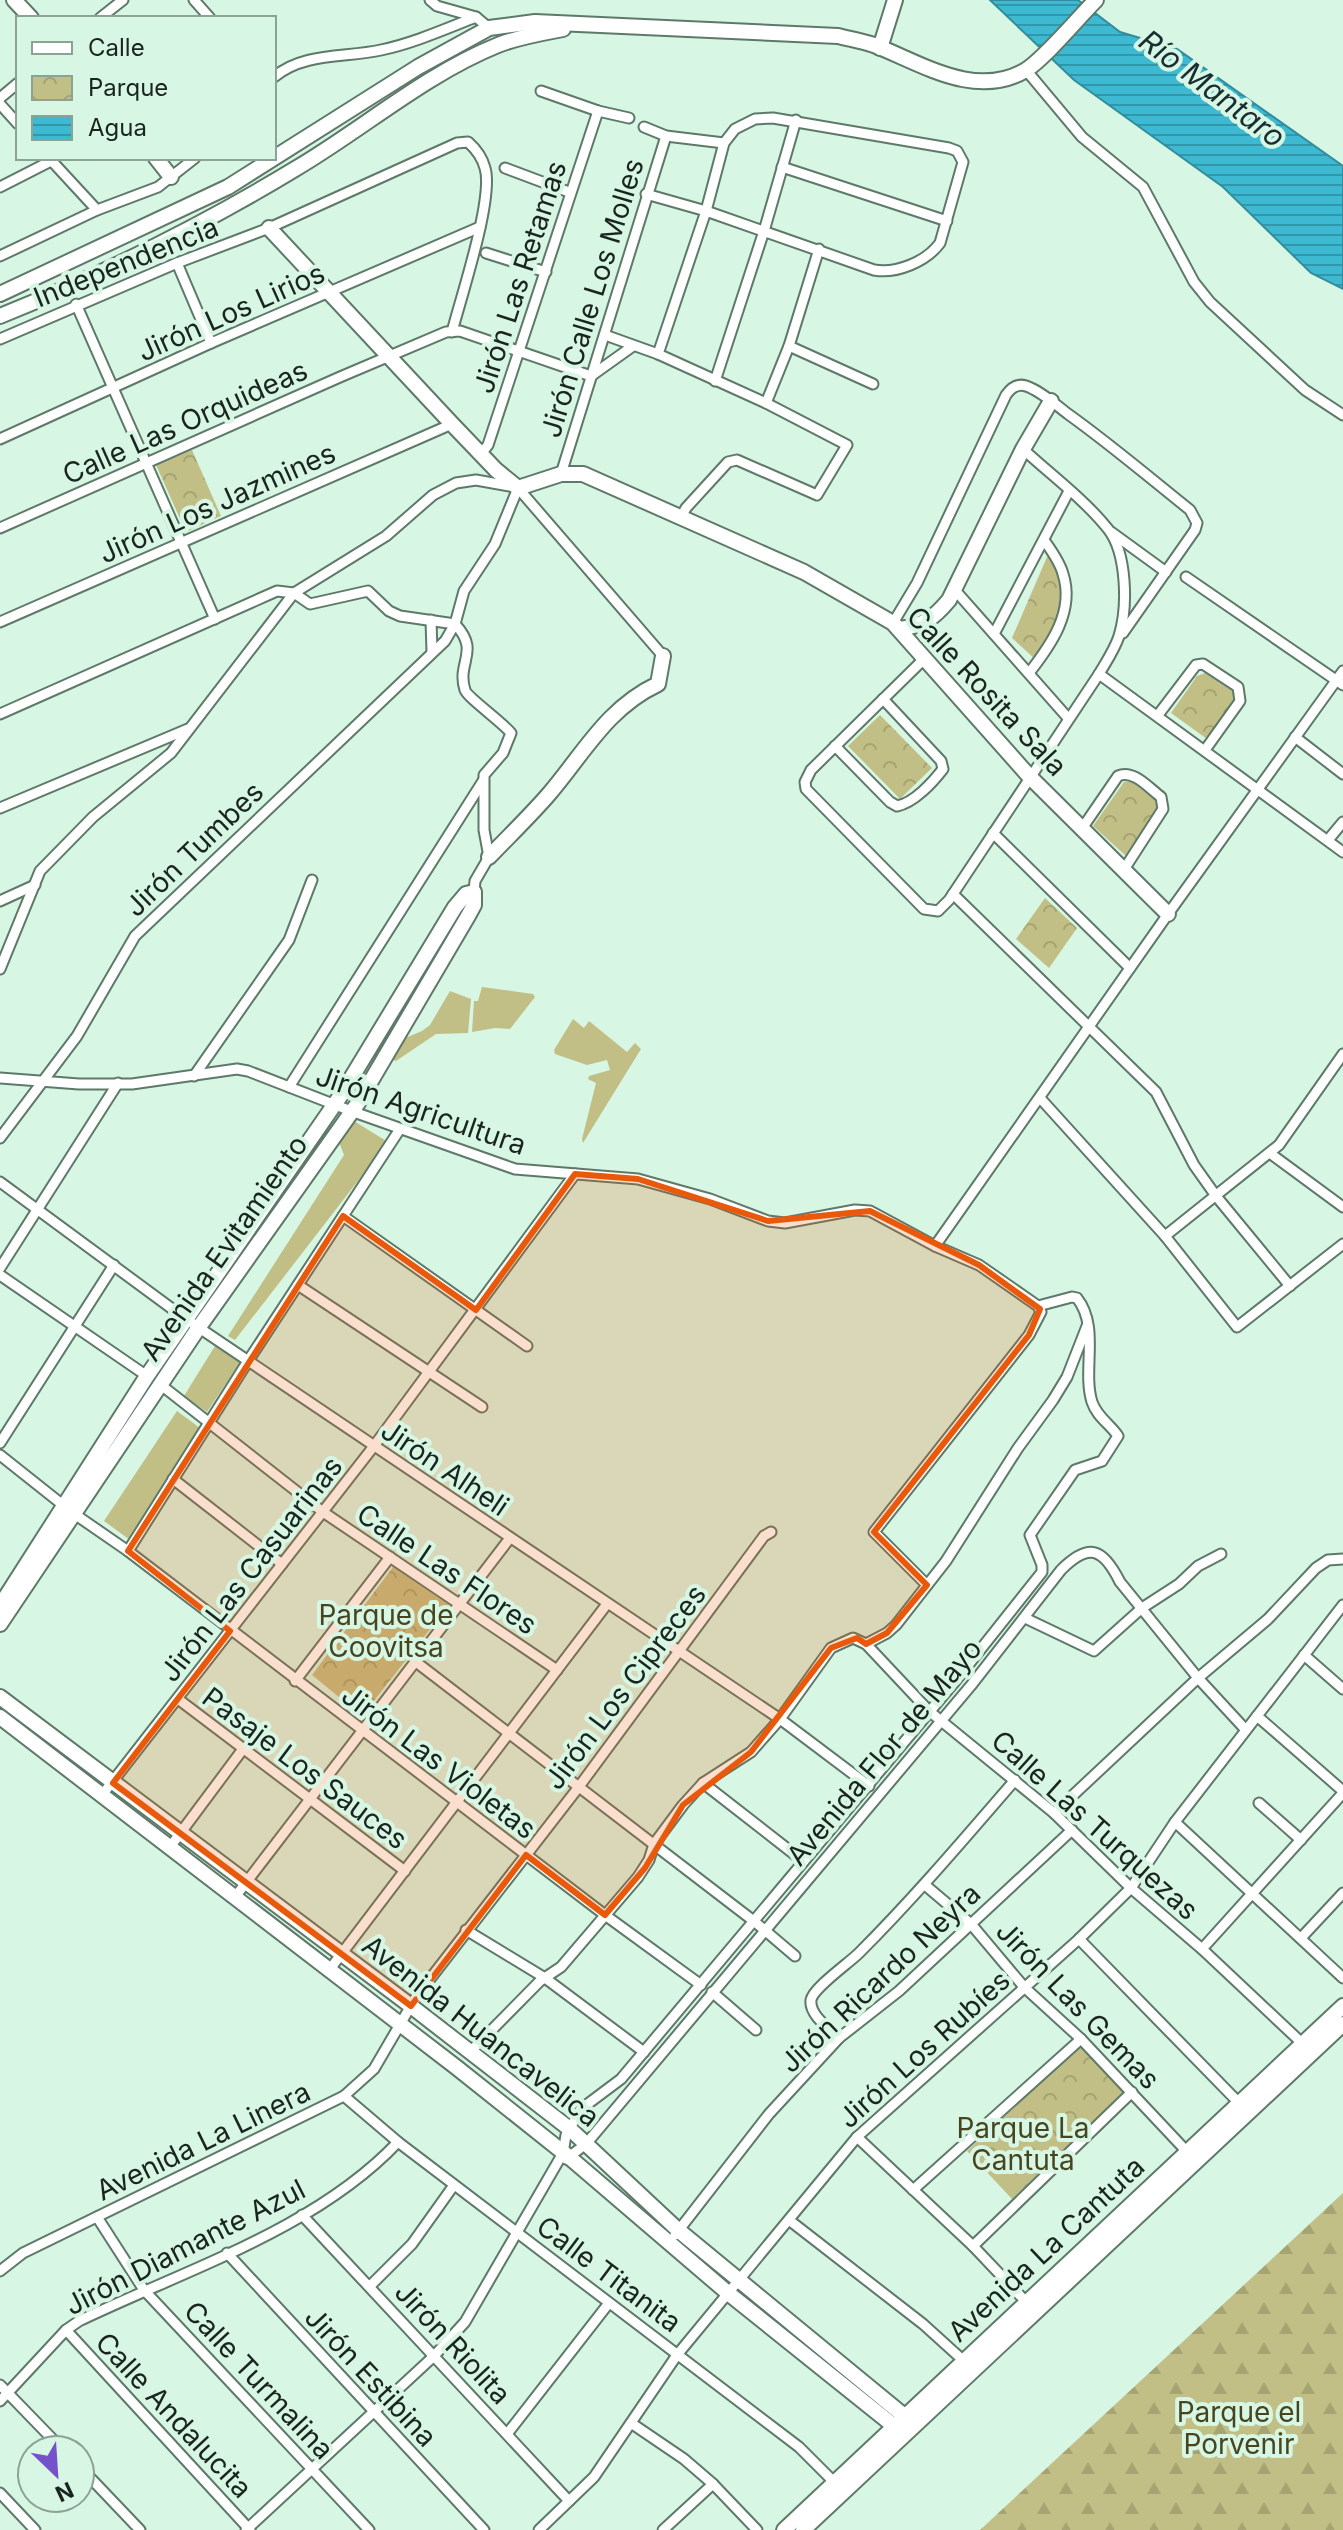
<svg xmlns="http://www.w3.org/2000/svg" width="1343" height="2530" font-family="Inter,sans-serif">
  <defs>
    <pattern id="forest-firs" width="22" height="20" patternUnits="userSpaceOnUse" patternTransform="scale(2)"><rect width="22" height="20" fill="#c1bf85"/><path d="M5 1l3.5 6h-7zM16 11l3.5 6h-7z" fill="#a5a472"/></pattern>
    <pattern id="park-crowns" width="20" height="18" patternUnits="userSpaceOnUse" patternTransform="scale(2)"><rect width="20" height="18" fill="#c1bf85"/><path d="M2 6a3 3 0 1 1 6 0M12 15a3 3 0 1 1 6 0" fill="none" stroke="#a5a472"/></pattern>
    <pattern id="water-rules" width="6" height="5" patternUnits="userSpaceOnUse" patternTransform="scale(2)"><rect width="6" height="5" fill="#3dbad2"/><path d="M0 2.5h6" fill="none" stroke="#3297aa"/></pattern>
  </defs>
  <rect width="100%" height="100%" fill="#d8f6e4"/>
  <!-- grass -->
  <g fill="#c1bf85">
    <polygon points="482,987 533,994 535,997 510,1029 495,1028 472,1032 474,1001 478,1001"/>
    <polygon points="450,991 471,999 468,1033 436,1034 396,1061 390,1059 403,1039 422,1031 430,1025"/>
    <polygon points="573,1019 584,1028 589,1021 627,1052 635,1043 641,1049 583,1143 582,1139 596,1083 588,1079 589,1076 610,1070 607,1060 587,1065 555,1054 554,1050"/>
    <polygon points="349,1118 388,1142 235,1340 228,1336 344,1155 337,1137"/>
    <polygon points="215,1346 240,1362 207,1412 184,1396"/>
    <polygon points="177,1411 200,1428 130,1540 104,1521"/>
  </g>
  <!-- forest -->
  <polygon fill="url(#forest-firs)" points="1343,2193 1343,2530 980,2530"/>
  <!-- park -->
  <g fill="url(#park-crowns)">
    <polygon points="192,450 221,516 186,532 156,465"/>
    <path d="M1050,550C1074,602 1064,614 1036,660L1012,638Z"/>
    <polygon points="1205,673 1234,692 1236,700 1207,739 1171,713 1197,676"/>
    <polygon points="880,715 932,768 900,799 848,746"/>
    <polygon points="1131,781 1159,802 1161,808 1126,856 1093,826 1124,782"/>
    <polygon points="1045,898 1077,928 1049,968 1016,939"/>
    <polygon points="393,1567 449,1605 362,1716 312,1675"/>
    <polygon points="1080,2046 1125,2092 1012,2199 967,2151"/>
  </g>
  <!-- water -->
  <polygon fill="url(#water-rules)" stroke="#328d9c" stroke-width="2" points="990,0 1078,0 1120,32 1177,49 1343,166 1343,289 1311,273 1223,187 1074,80"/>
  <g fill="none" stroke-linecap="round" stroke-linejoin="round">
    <!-- street casing -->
    <g stroke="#5e7969" stroke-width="13">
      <g id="street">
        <polyline points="194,0 210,18"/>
        <polyline points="430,0 437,6 476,17 489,28"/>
        <polyline points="100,18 123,0"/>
        <polyline points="1026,70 1082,137 1143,187 1194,282 1210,302 1305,390 1343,415"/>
        <path d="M274,77C304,52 345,58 381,50C414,43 445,29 476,17"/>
        <polyline points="541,91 598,111 629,118"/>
        <polyline points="0,98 18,83"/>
        <polyline points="0,104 18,124"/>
        <polyline points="644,127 666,136 724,143"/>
        <polyline points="49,158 97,210"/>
        <polyline points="782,167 947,221"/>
        <polyline points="505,168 569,192"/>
        <polyline points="0,187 51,161"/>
        <path d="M646,194L706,211L874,270C896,274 926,262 940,243L963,162L957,151L949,148L773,118L755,119L735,129L724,143L706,211L658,354"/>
        <polyline points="486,253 546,272"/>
        <polyline points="0,256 97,210 158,187 195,158"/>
        <polyline points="177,263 211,343"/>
        <polyline points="76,304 215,619"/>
        <polyline points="605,335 658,354 766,403 847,445 817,495 737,460 728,462 686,508 681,517"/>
        <path d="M0,339L177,263L269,228L457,143L468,142C476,149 482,157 485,168C494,198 461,297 452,332"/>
        <polyline points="789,346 873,384"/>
        <polyline points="715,381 764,231 796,120"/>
        <polyline points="766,403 789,346 819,249"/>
        <polyline points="0,439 211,343 480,227"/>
        <polyline points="481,454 488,445 598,111"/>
        <polyline points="561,474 666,136"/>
        <polyline points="518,488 663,656"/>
        <polyline points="0,528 340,377 446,332 460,331 591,376 633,346"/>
        <polyline points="1111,532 1166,572"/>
        <polyline points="1186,577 1343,685"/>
        <polyline points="954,589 1068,718"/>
        <polyline points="294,593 310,604 368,591 389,611 400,616 455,624"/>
        <polyline points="431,620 432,652"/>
        <polyline points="0,622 452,424"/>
        <path d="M893,623L917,583L1006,395C1011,388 1017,383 1026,386C1041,391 1056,405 1068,414C1110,444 1150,478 1190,510L1197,523L1195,530L1123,633"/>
        <path d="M455,624C481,652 456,662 465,690C467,697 502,722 511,733L503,753L484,775V830L489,857L475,881L474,892"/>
        <polyline points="994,634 1069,491"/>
        <path d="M925,658L811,770L805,782L806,789L924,909L938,911L949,900L1099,674C1106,662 1115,649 1119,636C1128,607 1127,553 1108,529C1084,499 1051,475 1023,449"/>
        <path d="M1029,673C1051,645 1075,611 1063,574C1060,562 1051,550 1044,540"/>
        <polyline points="1099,674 1343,852"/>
        <polyline points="0,714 277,591 294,593"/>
        <polyline points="1158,715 1196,665 1203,664 1238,687 1240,701 1205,750"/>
        <polyline points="1295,737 1343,774"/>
        <path d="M835,746L890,802L897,806C914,803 933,782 943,769L941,761L883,699"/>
        <polyline points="0,808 188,729"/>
        <path d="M1081,830L1118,776C1133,769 1148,787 1161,797L1163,809L1123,871"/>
        <polyline points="993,833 1130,968"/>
        <polyline points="1328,840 1343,822"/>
        <polyline points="953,894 1156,1092 1194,1165 1216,1196 1290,1286"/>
        <polyline points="0,901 35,885"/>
        <polyline points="0,969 40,871 93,817 171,753 294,593 386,536 433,495 456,483 476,480 515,487"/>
        <polyline points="194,1076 289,940 312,880"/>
        <polyline points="0,1078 79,1084 132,1084 237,1069 248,1071 351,1111 515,1169 638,1179 710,1199 768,1221 785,1223 855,1210 870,1211 935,1246 979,1265 1038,1306 1041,1312 1029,1335 874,1532 927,1585"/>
        <polyline points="289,1087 483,781"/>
        <polyline points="1040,1098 1165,1236 1237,1327 1343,1244"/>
        <polyline points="0,1138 77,1036 135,936 445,641 455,624 464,591 495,544 518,488"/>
        <polyline points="1271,1154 1343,1207"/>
        <polyline points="0,1182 186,1319 780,1719 869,1786"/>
        <polyline points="343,1216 527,1346"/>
        <polyline points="1165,1236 1279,1145 1343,1054"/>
        <polyline points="935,1246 1168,914 1343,671"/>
        <polyline points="0,1268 118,1083"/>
        <polyline points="0,1275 147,1376"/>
        <polyline points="298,1285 482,1407"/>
        <polyline points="161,1385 323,1512 557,1670"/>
        <polyline points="0,1443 114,1265"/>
        <polyline points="0,1455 73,1513 128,1551 605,1915 701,1985"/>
        <polyline points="173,1479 282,1564"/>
        <polyline points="128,1551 248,1361 400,1129"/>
        <polyline points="1025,1618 1094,1651 1142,1608 1179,1584 1198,1566 1221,1554"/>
        <polyline points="866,1644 887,1633 896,1625 946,1561 1018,1448 1053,1400 1067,1377 1087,1326"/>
        <polyline points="1304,1655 1343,1689"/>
        <polyline points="416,1662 755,1922 795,1956"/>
        <polyline points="295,1681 390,1557"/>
        <polyline points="178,1699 405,1871"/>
        <polyline points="1257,1716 1343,1791"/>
        <polyline points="703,1783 803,1861"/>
        <polyline points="102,1795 374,1446 575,1174"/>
        <polyline points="1259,1803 1301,1840"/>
        <polyline points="1054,1813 1198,1678 1268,1619 1316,1568 1328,1560 1343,1559"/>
        <polyline points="1175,1822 1343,1978"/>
        <polyline points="170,1847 243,1749"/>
        <polyline points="925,1885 971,1924 1024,1987 1081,2039 1191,2156"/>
        <polyline points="235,1897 510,1538"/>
        <polyline points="466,1930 545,1978 644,2052"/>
        <polyline points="1301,1938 1343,1893"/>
        <polyline points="1079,1939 1241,2105"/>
        <polyline points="1202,1949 1343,1793"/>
        <polyline points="330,1969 607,1604"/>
        <polyline points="712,1992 756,2030"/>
        <path d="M839,2038C829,2028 809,2015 811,2000C813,1988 849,1963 859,1953C914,1898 964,1839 1015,1780"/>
        <polyline points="469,2053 540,1981 561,1967 638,1877 649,1860 654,1844 683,1805 703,1783 751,1752 780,1719 831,1648 853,1638 866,1644 929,1711 1054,1813 1131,1888 1202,1949 1304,2045"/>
        <polyline points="344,2096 398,2142 799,2447 837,2485"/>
        <polyline points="857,2137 973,2246 1029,2305"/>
        <path d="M566,2159L586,2144L973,1683L1061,1570C1089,1542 1103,1548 1120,1582L1198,1678L1245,1729"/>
        <polyline points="913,2190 1081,2039"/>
        <polyline points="302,2215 569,2501"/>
        <polyline points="97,2217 144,2290 369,2530"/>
        <polyline points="789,2220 923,2324 965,2362"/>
        <polyline points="675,2235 769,2114 839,2038 899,1991 1072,1830"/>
        <polyline points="973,2246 1132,2092"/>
        <polyline points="227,2253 484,2530"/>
        <polyline points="0,2271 23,2253 344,2096 374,2069 416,1997 578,1788 764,1536 771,1532"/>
        <polyline points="370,2286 412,2244 454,2185"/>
        <polyline points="66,2330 250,2530"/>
        <polyline points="0,2385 63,2450"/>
        <path d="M0,2401L66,2330L79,2321C185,2270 316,2229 398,2142"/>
        <polyline points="631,2423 684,2459 713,2484 757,2530"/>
        <polyline points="507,2434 609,2303"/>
        <polyline points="80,2467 140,2530"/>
        <polyline points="0,2493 35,2530"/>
        <path d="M246,2530L434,2356L465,2322L563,2153L566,2135L581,2109L621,2079L957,1679L1042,1572V1565L1030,1535L1075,1470L1102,1461L1118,1436C1110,1424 1097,1417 1092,1402C1082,1370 1100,1327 1077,1298L1072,1297L1038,1306"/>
        <polyline points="539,2530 594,2477 677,2355 857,2137 1079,1939 1131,1888 1175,1822 1343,1605"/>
        <polyline points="663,2530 713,2484"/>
      </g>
    </g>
    <!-- secondary casing -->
    <g stroke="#5e7969" stroke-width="18">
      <g id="secondary">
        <polyline points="14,0 31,18"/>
        <polyline points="880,48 895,0"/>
        <polyline points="156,158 171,177"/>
        <polyline points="269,228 452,424 496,470 518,488 561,474 583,474 804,572 893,623 1029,776 1168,914"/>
        <path d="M900,629C924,625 933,619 949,600L1023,449L1051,401"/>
        <path d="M489,857C509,836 530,816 549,794C584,753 607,708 658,684L663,656"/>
        <polyline points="0,1606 147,1376 341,1095 455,907 466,894 474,892 474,905 468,916 358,1103 199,1327 0,1624"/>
        <polyline points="0,1697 411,2006 571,2130 678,2230 914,2424"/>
        <polyline points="0,1717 456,2067 569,2157 728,2293 904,2434"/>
        <polyline points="784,2530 1343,2006"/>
        <polyline points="803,2530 1343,2024"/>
      </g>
    </g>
    <!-- primary casing -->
    <g stroke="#5e7969" stroke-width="18">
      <g id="primary">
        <path d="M0,294L228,187L418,67L489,28L535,22L838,36C850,39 862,41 874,45C921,63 975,100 1026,70C1045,58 1078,18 1096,0"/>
        <path d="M0,316C102,275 201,226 295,169C363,129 424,75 498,45C518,37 542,33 563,29"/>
      </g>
    </g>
    <!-- street -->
    <use href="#street" stroke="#fff" stroke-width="9"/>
    <!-- secondary -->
    <use href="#secondary" stroke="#fff" stroke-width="14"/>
    <!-- primary -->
    <use href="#primary" stroke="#fff" stroke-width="14"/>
  </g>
  <!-- marked area -->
  <path fill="#e8590c" fill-opacity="0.2" stroke="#e8590c" stroke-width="6" stroke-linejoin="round" d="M575,1174L638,1179L768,1221L870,1211L979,1265L1040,1309L1029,1335L874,1532L927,1585L887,1633L866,1644L857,1638L831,1648L751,1752L683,1805L645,1868L605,1915L526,1855L411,2006L113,1783L230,1631L128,1551L343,1216L476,1310Z"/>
  <g text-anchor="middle" stroke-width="8" stroke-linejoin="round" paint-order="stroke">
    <!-- street labels -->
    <g font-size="28" fill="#1a251f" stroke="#d8f6e4">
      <text transform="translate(126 262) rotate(-22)" y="10">Independencia</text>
      <text transform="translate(520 277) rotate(-72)" y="10">Jirón Las Retamas</text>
      <text transform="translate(592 298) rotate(-73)" y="10">Jirón Calle Los Molles</text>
      <text transform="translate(231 312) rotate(-24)" y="10">Jirón Los Lirios</text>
      <text transform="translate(185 422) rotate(-24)" y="10">Calle Las Orquideas</text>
      <text transform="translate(217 503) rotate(-24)" y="10">Jirón Los Jazmines</text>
      <text transform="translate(987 691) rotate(47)" y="10">Calle Rosita Sala</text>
      <text transform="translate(194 849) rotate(-44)" y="10">Jirón Tumbes</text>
      <text transform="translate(421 1110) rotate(19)" y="10">Jirón Agricultura</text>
      <text transform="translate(224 1248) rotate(-55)" y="10">Avenida Evitamiento</text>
      <text transform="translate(445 1468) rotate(34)" y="10">Jirón Alheli</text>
      <text transform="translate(251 1569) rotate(-52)" y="10">Jirón Las Casuarinas</text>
      <text transform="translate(447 1569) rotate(34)" y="10">Calle Las Flores</text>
      <text transform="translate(625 1687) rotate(-53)" y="10">Jirón Los Cipreces</text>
      <text transform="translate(884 1752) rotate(-50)" y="10">Avenida Flor de Mayo</text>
      <text transform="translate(439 1762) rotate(37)" y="10">Jirón Las Violetas</text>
      <text transform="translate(305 1768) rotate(37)" y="10">Pasaje Los Sauces</text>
      <text transform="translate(1095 1825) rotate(42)" y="10">Calle Las Turquezas</text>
      <text transform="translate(880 1978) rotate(-43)" y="10">Jirón Ricardo Neyra</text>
      <text transform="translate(1078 2005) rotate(46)" y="10">Jirón Las Gemas</text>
      <text transform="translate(481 2031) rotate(38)" y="10">Avenida Huancavelica</text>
      <text transform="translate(924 2049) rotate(-42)" y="10">Jirón Los Rubíes</text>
      <text transform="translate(203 2141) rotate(-26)" y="10">Avenida La Linera</text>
      <text transform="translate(185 2247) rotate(-27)" y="10">Jirón Diamante Azul</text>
      <text transform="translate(1046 2249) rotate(-43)" y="10">Avenida La Cantuta</text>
      <text transform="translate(609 2274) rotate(37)" y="10">Calle Titanita</text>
      <text transform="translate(453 2343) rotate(47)" y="10">Jirón Riolita</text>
      <text transform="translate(371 2377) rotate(47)" y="10">Jirón Estibina</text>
      <text transform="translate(259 2380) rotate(47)" y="10">Calle Turmalina</text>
      <text transform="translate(174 2415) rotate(47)" y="10">Calle Andalucita</text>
    </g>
    <!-- park labels -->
    <g font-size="28" fill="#474520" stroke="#d8f6e4">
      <text x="386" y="1625">Parque de<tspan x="386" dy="32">Coovitsa</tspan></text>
      <text x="1023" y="2138">Parque La<tspan x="1023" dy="32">Cantuta</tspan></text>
      <text x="1239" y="2422">Parque el<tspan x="1239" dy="32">Porvenir</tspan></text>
    </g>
    <!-- water labels -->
    <g font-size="30" font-style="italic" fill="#182e32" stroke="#d8f6e4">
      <text transform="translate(1212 89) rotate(37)" y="10">Río Mantaro</text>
    </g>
  </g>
  <!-- legend -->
  <rect x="16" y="16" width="260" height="144" fill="#d8f6e4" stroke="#8ca295" stroke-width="2"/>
  <rect x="32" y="42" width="40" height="12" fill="#ffffff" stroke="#8ca295" stroke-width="2"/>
  <text x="88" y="56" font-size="24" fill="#1a251f">Calle</text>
  <rect x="32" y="76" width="40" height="24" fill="url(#park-crowns)" stroke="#8ca295" stroke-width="2"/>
  <text x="88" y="96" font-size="24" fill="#1a251f">Parque</text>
  <rect x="32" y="116" width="40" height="24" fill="url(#water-rules)" stroke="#8ca295" stroke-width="2"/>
  <text x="88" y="136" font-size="24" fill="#1a251f">Agua</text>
  <!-- north arrow -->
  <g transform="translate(56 2474) rotate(155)"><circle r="38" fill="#d8f6e4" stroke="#8ca295" stroke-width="2"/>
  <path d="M0-6L14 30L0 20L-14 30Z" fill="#7551ca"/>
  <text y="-12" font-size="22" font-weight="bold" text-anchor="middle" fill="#1a251f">N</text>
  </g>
</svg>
